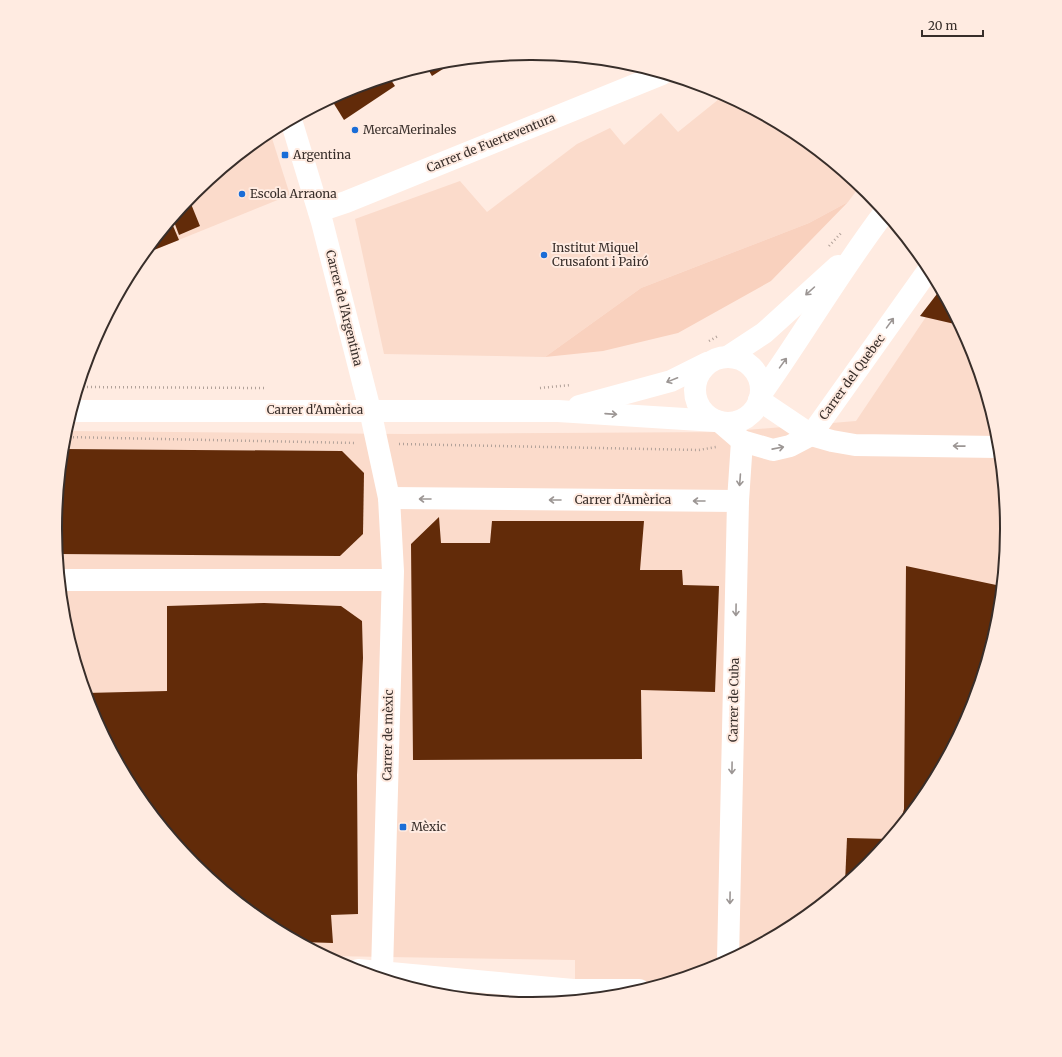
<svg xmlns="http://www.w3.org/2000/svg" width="1062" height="1057" font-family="Merriweather,serif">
  <rect width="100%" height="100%" fill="#ffebe1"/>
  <!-- built -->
  <g fill="#fbdbcb">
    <polygon points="724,95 795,133 860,186 848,202 809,223 641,288 545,357 384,354 355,219 460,181 487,212 577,144 610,128 624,145 661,113 678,132"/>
    <polygon points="270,132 290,195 144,254 195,192"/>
    <polygon points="942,293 970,347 997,436 1006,529 997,621 970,711 926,793 867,865 795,924 713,968 624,995 575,1000 575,960 327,956 267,924 195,865 136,792 92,710 65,621 56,528 66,431 406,434 722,432 856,421"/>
  </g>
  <!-- green -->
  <polygon fill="#f9d1be" points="848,202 771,281 678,333 603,351 545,357 641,288 809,223"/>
  <!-- building -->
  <g fill="#622b09">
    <polygon points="457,60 432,76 426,66 438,62"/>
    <polygon points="389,77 395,86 344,120 331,99 349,89"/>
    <polygon points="189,199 200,226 179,235 173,219"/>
    <polygon points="171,221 179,240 144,254"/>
    <polygon points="940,290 944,298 959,325 920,316"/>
    <polygon points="63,449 342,451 364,473 363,534 340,556 58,554 56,528"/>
    <polygon points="439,517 441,543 490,543 492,521 644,521 640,570 682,570 683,585 719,586 715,692 641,690 642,759 413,760 411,544"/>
    <polygon points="906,566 1001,586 997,621 970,711 926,793 899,826 904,809"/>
    <polygon points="264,603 341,606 362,621 363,658 357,775 358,914 331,915 333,943 301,942 267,924 195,865 136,792 92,710 86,693 167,691 167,606"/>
    <polygon points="847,838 888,839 867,865 845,883"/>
  </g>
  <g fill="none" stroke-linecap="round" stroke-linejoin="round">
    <!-- path -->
    <g stroke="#b1a199" stroke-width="2.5" stroke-dasharray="1 3" stroke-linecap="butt">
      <polyline points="829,246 842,232"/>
      <polyline points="709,341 718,336"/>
      <polyline points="79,387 265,388"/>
      <polyline points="540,388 571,385"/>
      <polyline points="65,437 356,443"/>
      <polyline points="399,444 699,450 716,447"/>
    </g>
    <!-- minor -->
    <g stroke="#fff" stroke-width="22">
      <polyline points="291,120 322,222 370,410 389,498 393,571 382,972"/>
      <polyline points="319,211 346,202 662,74"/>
      <polyline points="729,356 764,333 838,266"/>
      <circle cx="728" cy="390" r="33"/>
      <path d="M761,394C803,335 840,271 884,213"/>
      <polyline points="759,400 811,435 832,441 855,445 998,447"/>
      <polyline points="579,406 671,381 707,363"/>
      <polyline points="72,411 558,411 716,421"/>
      <polyline points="720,422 742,441 773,450 790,446 811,435 929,269"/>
      <polyline points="389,498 738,501"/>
      <polyline points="61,580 392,580"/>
      <polyline points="728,960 738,501 742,441"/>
      <polyline points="358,970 573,990 639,990"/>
    </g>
  </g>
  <!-- one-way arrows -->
  <defs><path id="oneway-shaft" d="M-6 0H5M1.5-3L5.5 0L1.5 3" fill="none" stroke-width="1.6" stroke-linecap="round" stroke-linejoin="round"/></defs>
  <g stroke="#9c9694">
    <use href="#oneway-shaft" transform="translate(810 291) rotate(138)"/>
    <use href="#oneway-shaft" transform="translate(890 323) rotate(-54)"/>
    <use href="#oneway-shaft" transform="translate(783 363) rotate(-54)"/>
    <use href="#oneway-shaft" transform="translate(672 380) rotate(158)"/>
    <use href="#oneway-shaft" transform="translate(611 414) rotate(4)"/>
    <use href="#oneway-shaft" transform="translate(959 446) rotate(-179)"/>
    <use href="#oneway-shaft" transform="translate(778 448) rotate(-11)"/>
    <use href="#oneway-shaft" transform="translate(740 480) rotate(94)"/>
    <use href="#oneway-shaft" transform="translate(425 499) rotate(-180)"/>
    <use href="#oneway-shaft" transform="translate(555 500) rotate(-180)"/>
    <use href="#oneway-shaft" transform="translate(699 501) rotate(-180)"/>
    <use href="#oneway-shaft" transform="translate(736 610) rotate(91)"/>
    <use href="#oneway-shaft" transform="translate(732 768) rotate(91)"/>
    <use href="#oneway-shaft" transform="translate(730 898) rotate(91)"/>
  </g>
  <!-- markers -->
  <g fill="#1a6dd7" stroke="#ffebe1" stroke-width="1.5">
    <circle cx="355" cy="130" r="4"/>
    <rect x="281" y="151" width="8" height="8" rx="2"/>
    <circle cx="242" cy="194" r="4"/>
    <circle cx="544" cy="255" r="4"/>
    <rect x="399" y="823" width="8" height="8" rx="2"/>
  </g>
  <g text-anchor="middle" stroke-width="4" stroke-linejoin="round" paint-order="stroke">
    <!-- poi labels -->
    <g font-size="12" fill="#382e2a" stroke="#ffebe1" text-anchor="start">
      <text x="363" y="134">MercaMerinales</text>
      <text x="293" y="159">Argentina</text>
      <text x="250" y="198">Escola Arraona</text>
      <text x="552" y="252">Institut Miquel<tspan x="552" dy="14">Crusafont i Pairó</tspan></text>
      <text x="411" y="831">Mèxic</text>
    </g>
    <!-- street labels -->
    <g font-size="12" fill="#382e2a" stroke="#ffebe1">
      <text transform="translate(491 143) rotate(-22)" y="4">Carrer de Fuerteventura</text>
      <text transform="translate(344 308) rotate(76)" y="4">Carrer de l'Argentina</text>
      <text transform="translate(852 377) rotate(-54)" y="4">Carrer del Quebec</text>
      <text x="315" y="414">Carrer d'Amèrica</text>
      <text x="623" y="504">Carrer d'Amèrica</text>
      <text transform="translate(734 700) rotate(-89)" y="4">Carrer de Cuba</text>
      <text transform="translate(388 735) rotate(-89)" y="4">Carrer de mèxic</text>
    </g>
  </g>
  <!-- crop -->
  <path d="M0 0H1062V1057H0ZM530 60H532A468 468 0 0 1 1000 528V529A468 468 0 0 1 532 997H530A468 468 0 0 1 62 529V528A468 468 0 0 1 530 60Z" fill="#ffebe1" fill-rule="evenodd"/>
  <path fill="none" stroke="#382e2a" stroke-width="2" d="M530 60H532A468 468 0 0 1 1000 528V529A468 468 0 0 1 532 997H530A468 468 0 0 1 62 529V528A468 468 0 0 1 530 60Z"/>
  <!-- scale -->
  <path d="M922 30v6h61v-6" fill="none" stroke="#382e2a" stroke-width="2"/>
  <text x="928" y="30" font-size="12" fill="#382e2a" stroke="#ffebe1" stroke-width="3" paint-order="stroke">20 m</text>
</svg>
